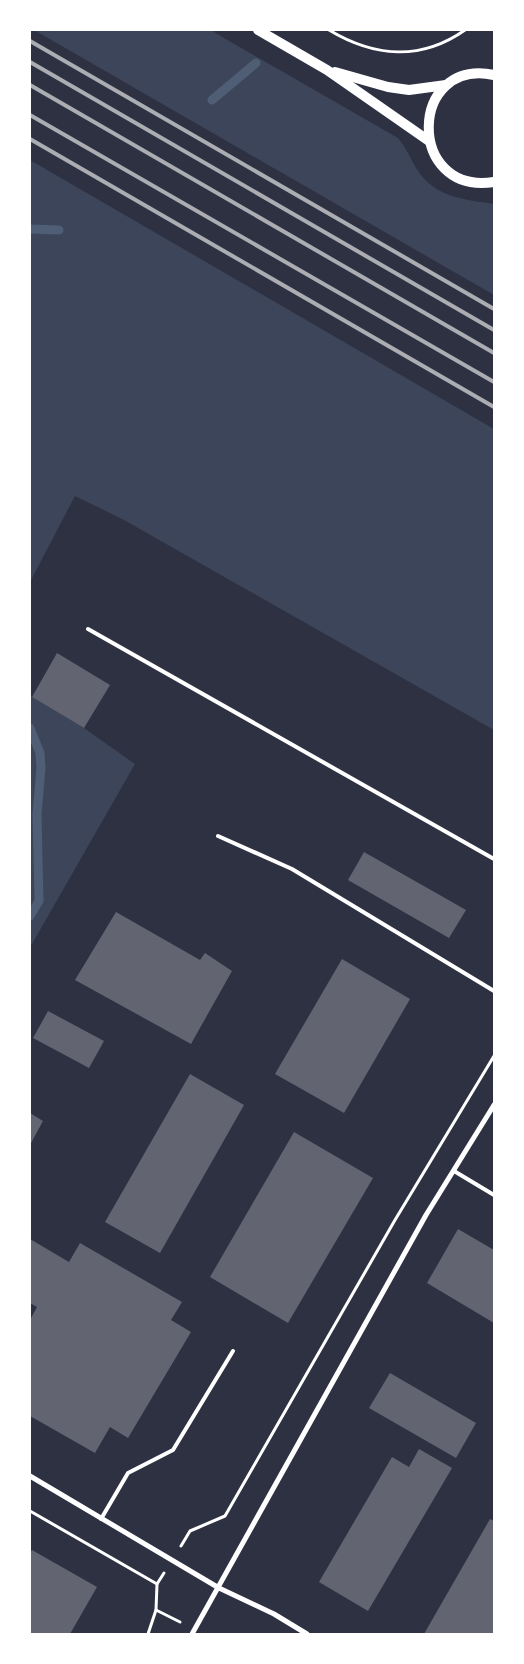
<svg xmlns="http://www.w3.org/2000/svg" width="524" height="1664" font-family="Montserrat,sans-serif">
  <rect width="100%" height="100%" fill="#2d3142"/>
  <!-- green -->
  <g fill="#3c4559">
    <path d="M34,30H211L224,38L398,138C406,148 410,157 416,168C435,198 463,199 494,204V295Z"/>
    <polygon points="30,160 494,429 494,730 124,520 75,496 30,582"/>
    <polygon points="30,693 32,697 84,728 135,764 32,944 30,943"/>
  </g>
  <g fill="none" stroke-linecap="round" stroke-linejoin="round">
    <!-- stream -->
    <g stroke="#4f5d75" stroke-width="9">
      <polyline points="212,100 256,63"/>
      <polyline points="30,229 59,230"/>
      <polyline points="30,728 40,753 41,768 37,814 39,901 30,916"/>
    </g>
  </g>
  <!-- building -->
  <g fill="#626471">
    <polygon points="57,653 110,685 84,728 32,697"/>
    <polygon points="364,852 466,910 449,938 348,880"/>
    <polygon points="116,912 200,960 205,953 232,971 191,1044 75,980"/>
    <polygon points="342,959 410,999 344,1113 275,1074"/>
    <polygon points="48,1011 104,1041 89,1068 33,1038"/>
    <polygon points="190,1074 244,1105 160,1253 105,1222"/>
    <polygon points="30,1113 43,1121 30,1145"/>
    <polygon points="294,1132 373,1178 288,1323 210,1277"/>
    <polygon points="458,1229 494,1250 494,1323 427,1283"/>
    <polygon points="30,1239 69,1262 80,1243 182,1302 171,1320 191,1332 128,1438 110,1427 95,1453 30,1416 30,1320 37,1307 30,1303"/>
    <polygon points="390,1373 476,1423 456,1458 369,1408"/>
    <polygon points="419,1449 452,1468 368,1611 319,1582 392,1457 409,1467"/>
    <polygon points="490,1519 494,1521 494,1634 424,1634"/>
    <polygon points="32,1550 97,1587 70,1634 30,1634 30,1553"/>
  </g>
  <g fill="none" stroke-linecap="round" stroke-linejoin="round">
    <!-- path -->
    <g stroke="#fff" stroke-width="3">
      <path d="M329,30C374,57 421,61 465,30"/>
      <polyline points="30,1511 157,1584"/>
      <polyline points="181,1546 190,1531 225,1516 395,1220 494,1056"/>
      <polyline points="156,1610 180,1622"/>
      <polyline points="148,1634 156,1610 157,1584 164,1573"/>
    </g>
    <!-- service -->
    <g stroke="#fff" stroke-width="4">
      <polyline points="88,629 494,859"/>
      <polyline points="218,836 292,869 494,991"/>
      <polyline points="454,1171 494,1195"/>
      <polyline points="101,1519 128,1473 173,1450 233,1351"/>
    </g>
    <!-- minor -->
    <g stroke="#fff" stroke-width="5">
      <polyline points="30,1476 219,1588 274,1614 307,1634"/>
      <polyline points="192,1634 426,1215 494,1105"/>
    </g>
    <!-- secondary -->
    <g stroke="#fff" stroke-width="10">
      <polyline points="258,30 327,70 429,141"/>
      <polyline points="335,72 388,87 409,90 446,85"/>
      <path d="M494,75C408,57 406,196 494,182"/>
    </g>
    <!-- rail -->
    <g stroke="#abadb3" stroke-width="4">
      <polyline points="30,41 494,309"/>
      <polyline points="30,62 494,330"/>
      <polyline points="30,85 494,353"/>
      <polyline points="30,115 494,382"/>
      <polyline points="30,139 494,407"/>
    </g>
  </g>
  <!-- border -->
  <rect width="524" height="1664" fill="none" stroke="#ffffff" stroke-width="62"/>
</svg>
